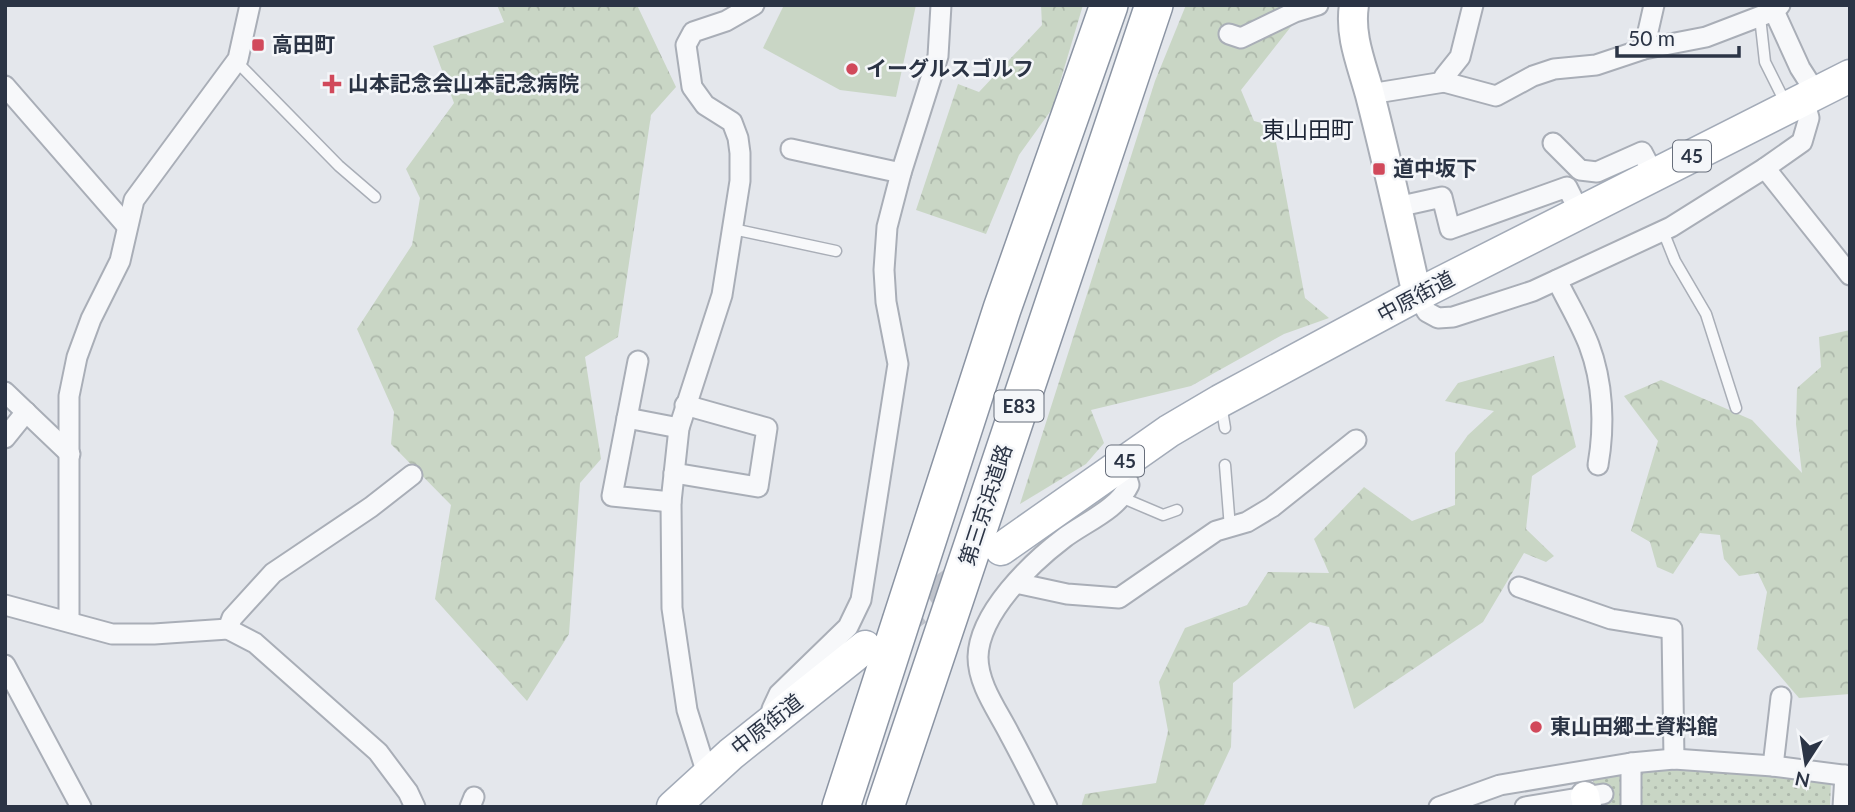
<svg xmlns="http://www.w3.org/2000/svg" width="1855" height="812" font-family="Lato,'Noto Sans JP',sans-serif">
  <defs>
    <pattern id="grass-dots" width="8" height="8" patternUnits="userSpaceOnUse" patternTransform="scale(1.75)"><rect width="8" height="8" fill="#c9d6c5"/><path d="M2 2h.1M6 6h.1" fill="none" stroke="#adb8ab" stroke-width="1.8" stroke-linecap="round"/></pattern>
    <pattern id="forest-crowns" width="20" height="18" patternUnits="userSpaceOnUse" patternTransform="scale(1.75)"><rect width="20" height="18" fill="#c9d6c5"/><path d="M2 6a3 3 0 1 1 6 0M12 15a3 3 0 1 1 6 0" fill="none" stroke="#adb8ab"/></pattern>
  </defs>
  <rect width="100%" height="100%" fill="#e4e7ec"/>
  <!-- grass -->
  <polygon fill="url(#grass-dots)" points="1642,768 1786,776 1831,782 1830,807 1597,807 1593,780"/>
  <!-- forest -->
  <g fill="url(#forest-crowns)">
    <polygon points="497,5 637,5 676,87 651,115 618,337 585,357 601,459 580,483 569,634 527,701 435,599 451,505 391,444 394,412 357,329 412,245 420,198 406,169 454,103 433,46 504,22"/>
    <polygon points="1041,5 1083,5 1052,109 1019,155 986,234 916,210 958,84 979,92 1042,25"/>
    <polygon points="1186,5 1308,5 1241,90 1254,121 1273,126 1305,298 1329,318 1284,334 1191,386 1091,410 1104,443 1086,464 1020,504 1155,81"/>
    <polygon points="1850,330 1850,694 1799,698 1757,649 1767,592 1758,573 1739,576 1724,559 1720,535 1700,533 1673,574 1657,567 1650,542 1631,531 1658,441 1624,396 1661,380 1752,420 1802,473 1796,424 1797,388 1821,367 1819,337"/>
    <polygon points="1554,356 1576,447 1532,476 1526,529 1554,556 1546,562 1524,553 1483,622 1354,709 1329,627 1310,622 1233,683 1231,747 1203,807 1081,807 1085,794 1156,783 1168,731 1159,682 1185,628 1247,605 1268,572 1329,573 1314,539 1364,487 1412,521 1455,505 1455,453 1468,435 1494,411 1445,401 1458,383"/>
  </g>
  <!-- garden -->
  <polygon fill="#c9d6c5" points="784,5 916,5 896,97 840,90 763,48"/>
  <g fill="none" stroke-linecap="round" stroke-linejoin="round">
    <!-- primary-tunnel -->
    <polyline stroke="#bfc3cb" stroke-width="32" stroke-dasharray="32 16" stroke-linecap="butt" points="891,628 971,570"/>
    <!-- lane casing -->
    <g stroke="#a9aeb7" stroke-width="13">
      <g id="lane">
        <polyline points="1760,17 1765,62 1786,104"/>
        <polyline points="236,61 339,166 375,197"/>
        <polyline points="733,229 836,251"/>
        <polyline points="1663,231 1675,261 1706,314 1736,408"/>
        <polyline points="1221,404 1225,428"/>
        <polyline points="1225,465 1230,528"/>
        <polyline points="1123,498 1163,515 1177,510"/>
      </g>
    </g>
    <!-- street casing -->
    <g stroke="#a9aeb7" stroke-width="23">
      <g id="street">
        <polyline points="1774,11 1800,68 1816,93"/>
        <polyline points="1229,34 1241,38 1295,12 1318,5"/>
        <polyline points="1644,49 1654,5"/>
        <polyline points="1444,82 1496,96 1533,76 1554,69 1596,65 1644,49 1706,37 1774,11 1780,5"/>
        <polyline points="5,86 126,225"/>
        <polyline points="1370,94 1444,82 1444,77 1460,57 1473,5"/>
        <polyline points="1553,143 1580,170 1597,172 1642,152 1654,175"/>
        <polyline points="791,149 901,173"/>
        <polyline points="1765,168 1850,275"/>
        <polyline points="1397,207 1442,197 1450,229 1567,187 1580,213"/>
        <path d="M1557,280C1567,301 1580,322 1589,345C1603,382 1605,425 1598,465"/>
        <polyline points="1417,295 1427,312 1438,318 1453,317 1533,291 1671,227 1765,168 1802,142 1809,118 1804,99"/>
        <polyline points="638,361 612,496 671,502"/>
        <polyline points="5,392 70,454"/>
        <polyline points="627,418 679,428"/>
        <polyline points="5,438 26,412"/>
        <polyline points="674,473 758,487 767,428 685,405"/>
        <polyline points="1016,583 1067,594 1119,598 1216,531 1247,522 1272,507 1356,440"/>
        <polyline points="1519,587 1611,619 1672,629 1674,759"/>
        <polyline points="5,605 112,634 154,634 228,629 255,643 378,752 408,792 415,807"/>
        <polyline points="69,620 69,396 77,357 91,319 120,261 134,200 238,59 250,5"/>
        <polyline points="228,629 232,618 273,573 371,507 412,475"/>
        <polyline points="5,665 81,807"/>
        <polyline points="773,720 772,709 779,694 848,627 861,600 898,364 886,302 884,270 887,227 901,173 938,56 941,5"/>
        <polyline points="1773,766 1781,697"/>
        <polyline points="707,774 687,710 672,608 671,502 679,428 722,295 740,181 740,153 738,138 732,122 705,105 692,87 686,45 693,32 726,21 754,5"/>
        <polyline points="470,807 474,797"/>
        <path d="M1047,807C1035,783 1023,759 1010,735C998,711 978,685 978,657C979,613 1031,563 1064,538C1085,522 1117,510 1129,485L1122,463"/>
        <polyline points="1439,807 1500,785 1631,763 1674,759 1773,766 1850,776"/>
        <polyline points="1525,807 1603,794"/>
        <polyline points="1631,807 1631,763"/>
        <polyline points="1843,807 1845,775"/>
      </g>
    </g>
    <!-- secondary casing -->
    <g stroke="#a9aeb7" stroke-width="32">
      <g id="secondary">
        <path d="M1354,5C1349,36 1362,65 1370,95C1387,161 1402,228 1417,295"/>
        <polyline points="1585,796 1587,807"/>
      </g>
    </g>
    <!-- primary casing -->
    <g stroke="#a3abb8" stroke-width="35">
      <g id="primary">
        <polyline points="1001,549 1169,431 1220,401 1417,295 1850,76"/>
        <polyline points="673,807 731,754 865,647"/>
      </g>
    </g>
    <!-- highway casing -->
    <g stroke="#8b94a3" stroke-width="40">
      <g id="highway">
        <polyline points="841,807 1002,309 1109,5"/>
        <polyline points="885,807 1154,5"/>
      </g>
    </g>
    <!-- lane -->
    <use href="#lane" stroke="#f7f8fa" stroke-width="10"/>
    <!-- street -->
    <use href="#street" stroke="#f7f8fa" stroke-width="19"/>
    <!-- secondary -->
    <use href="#secondary" stroke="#fff" stroke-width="28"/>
    <!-- primary -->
    <use href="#primary" stroke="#fff" stroke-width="32"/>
    <!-- highway -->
    <use href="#highway" stroke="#fff" stroke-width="37"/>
  </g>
  <!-- markers -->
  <g fill="#d1495b" stroke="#f4f6f9" stroke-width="2.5">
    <rect x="251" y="38" width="14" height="14" rx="3.5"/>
    <circle cx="852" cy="69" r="7"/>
    <path d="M328.5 73.5h7v7h7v7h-7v7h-7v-7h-7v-7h7z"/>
    <rect x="1372" y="162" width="14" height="14" rx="3.5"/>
    <circle cx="1536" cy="727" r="7"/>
  </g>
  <g text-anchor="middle" stroke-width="5" stroke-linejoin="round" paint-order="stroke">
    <!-- shield labels -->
    <g fill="#f4f6f9" stroke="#676e7b" stroke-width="2">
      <rect x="1673" y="140.5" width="38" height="31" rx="5"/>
      <rect x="994.5" y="390.5" width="49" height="31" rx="5"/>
      <rect x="1106" y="445.5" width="38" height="31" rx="5"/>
    </g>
    <g font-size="19" font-weight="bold" fill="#2b3445">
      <text x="1692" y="163">45</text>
      <text x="1019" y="413">E83</text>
      <text x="1125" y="468">45</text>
    </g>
    <!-- poi labels -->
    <g font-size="21" font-weight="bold" fill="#2b3445" stroke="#f4f6f9" text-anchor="start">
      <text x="272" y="52">高田町</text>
      <text x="866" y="76">イーグルスゴルフ</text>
      <text x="348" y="91">山本記念会山本記念病院</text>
      <text x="1393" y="176">道中坂下</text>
      <text x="1550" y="734">東山田郷土資料館</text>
    </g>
    <!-- street labels -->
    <g font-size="21" fill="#2b3445" stroke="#f4f6f9">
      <text transform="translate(1416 297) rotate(-28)" y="7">中原街道</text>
      <text transform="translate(986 505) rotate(-72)" y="7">第三京浜道路</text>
      <text transform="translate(767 725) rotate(-38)" y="7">中原街道</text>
    </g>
    <!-- neighbourhood labels -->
    <g font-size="23" fill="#1d2536" stroke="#f4f6f9">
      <text x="1308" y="138">東山田町</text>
    </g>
  </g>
  <!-- border -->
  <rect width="1855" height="812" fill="none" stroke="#2b3445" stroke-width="14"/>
  <!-- north arrow -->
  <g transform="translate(1806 763) rotate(192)" stroke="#f4f6f9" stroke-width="5" paint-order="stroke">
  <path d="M0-5L12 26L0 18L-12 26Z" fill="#2b3445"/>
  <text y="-10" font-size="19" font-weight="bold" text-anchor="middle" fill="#2b3445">N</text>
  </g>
  <!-- scale -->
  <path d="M1617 46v10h122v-10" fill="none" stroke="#2b3445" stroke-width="3.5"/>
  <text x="1628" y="46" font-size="21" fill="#2b3445" stroke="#f4f6f9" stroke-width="5" paint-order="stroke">50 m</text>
</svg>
